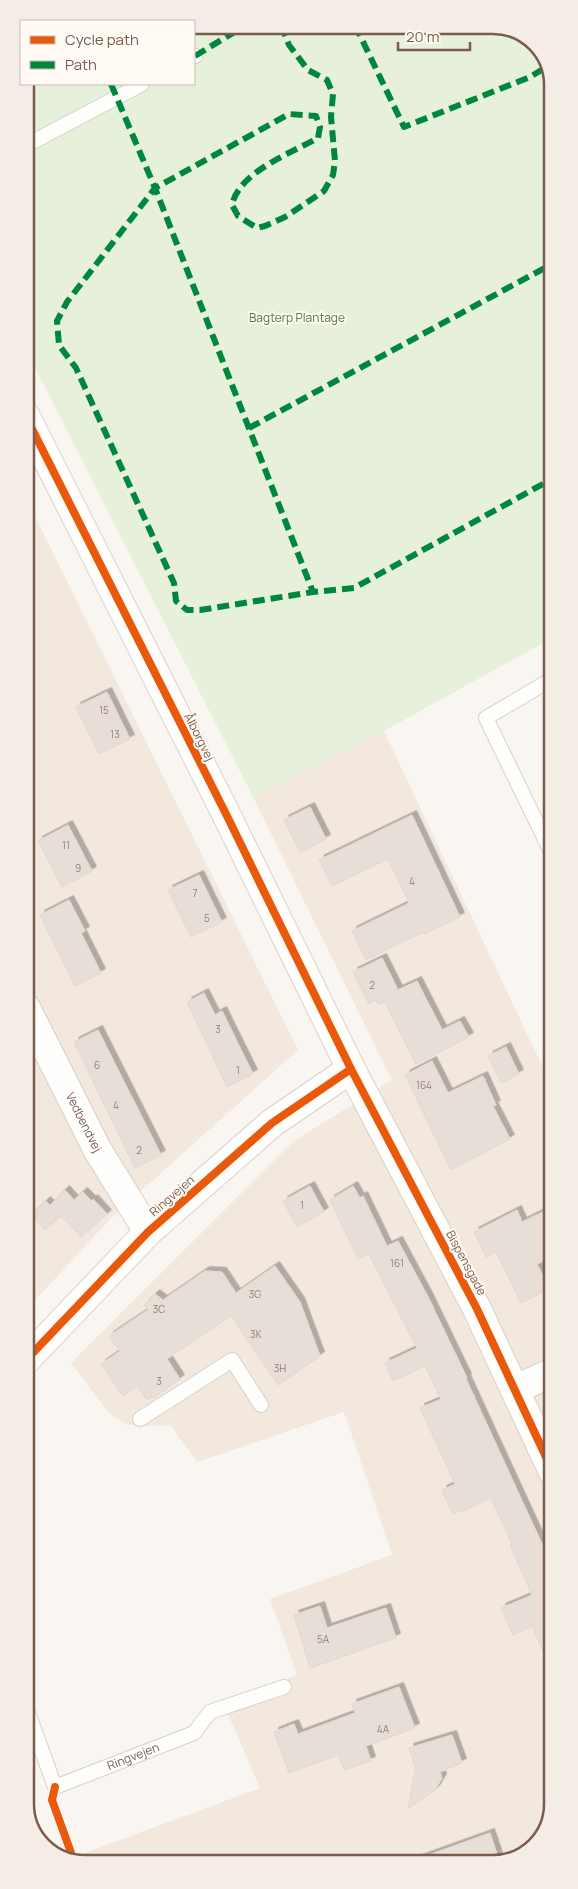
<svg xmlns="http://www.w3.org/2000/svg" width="578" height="1889" font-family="Manrope,sans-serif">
  <defs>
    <filter id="shadow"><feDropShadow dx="4.5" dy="-4.5" stdDeviation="0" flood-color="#0004"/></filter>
  </defs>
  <rect width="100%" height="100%" fill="#f9f5f0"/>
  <!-- residential -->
  <g fill="#f2e8de">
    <polygon points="25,496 298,1050 112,1217 26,1310"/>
    <polygon points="384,731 552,1087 553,1804 540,1841 505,1863 81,1864 69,1859 260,1788 223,1703 297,1675 270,1599 392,1555 344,1412 197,1462 171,1426 127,1425 108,1412 71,1363 294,1141 392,1080 253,797"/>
  </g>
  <!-- green -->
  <polygon fill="#e7f0db" points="194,25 501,25 533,40 552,73 552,638 384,731 253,797 25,348 25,84 194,84"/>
  <!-- building -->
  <g fill="#e6ded7" stroke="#e2d8d2" filter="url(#shadow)">
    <polygon points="107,692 130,739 99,754 76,707"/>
    <polygon points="310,807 326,839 300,853 284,820"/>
    <polygon points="412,815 460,917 424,934 423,932 366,960 352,931 409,903 388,859 332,886 319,860"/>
    <polygon points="68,825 92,871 62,887 38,841"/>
    <polygon points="199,875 222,922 191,937 168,890"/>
    <polygon points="69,900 85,931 81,933 101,973 75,986 40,915"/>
    <polygon points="382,958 398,990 417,981 442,1030 460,1021 469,1037 416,1064 385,1002 378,1005 376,1000 369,1004 353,972"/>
    <polygon points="204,993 215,1015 222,1011 253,1074 227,1087 187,1002"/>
    <polygon points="98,1030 161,1155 135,1168 74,1042"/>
    <polygon points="506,1047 519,1074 501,1083 488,1056"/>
    <polygon points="432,1061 448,1093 483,1076 496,1105 493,1106 510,1139 451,1170 405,1075"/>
    <polygon points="310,1186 324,1212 297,1227 283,1201"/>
    <polygon points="353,1186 360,1198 363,1196 387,1246 398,1241 428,1297 467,1378 466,1379 553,1568 553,1674 532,1626 513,1635 501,1608 532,1595 510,1545 512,1544 491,1498 461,1512 460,1511 453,1514 442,1490 455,1484 420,1408 441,1399 425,1366 393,1381 385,1363 417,1348 369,1254 358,1259 330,1200"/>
    <polygon points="65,1190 74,1200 83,1192 92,1201 93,1199 107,1214 81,1237 50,1205"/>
    <polygon points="46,1201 60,1216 45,1230 31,1215"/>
    <polygon points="553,1207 553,1256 537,1264 549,1289 521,1303 496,1252 486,1257 474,1232 517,1210 522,1222"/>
    <polygon points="275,1266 300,1302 320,1356 278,1385 231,1316 167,1359 180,1379 152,1399 151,1397 147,1400 137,1386 123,1396 101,1364 120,1351 109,1336 148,1310 144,1305 155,1294 163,1300 205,1271 222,1272 236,1293"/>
    <polygon points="320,1606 327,1628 386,1608 396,1638 310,1668 294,1615"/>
    <polygon points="399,1687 415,1728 366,1746 371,1761 344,1770 339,1755 289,1773 274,1732 294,1724 298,1734 355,1713 352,1704"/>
    <polygon points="452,1735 462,1763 440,1772 442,1778 435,1790 408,1809 415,1770 416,1769 409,1748"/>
    <polygon points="490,1833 500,1863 415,1863 415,1860"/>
  </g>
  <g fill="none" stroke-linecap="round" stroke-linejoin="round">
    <!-- service casing -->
    <g stroke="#d7d1cb" stroke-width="16">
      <g id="service">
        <polyline points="194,56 195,56"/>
        <polyline points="25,146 142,84"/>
        <polyline points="552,679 486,718 552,854"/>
        <polyline points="140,1419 232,1360 261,1405"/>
        <path id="s1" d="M26,1707L55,1787L194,1733L210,1712L284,1687"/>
      </g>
    </g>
    <!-- minor casing -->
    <g stroke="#d7d1cb" stroke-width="30">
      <g id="minor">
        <path id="s2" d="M26,1008L97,1149L148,1232"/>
        <polyline points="516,1389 553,1372"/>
      </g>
    </g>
    <!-- tertiary casing -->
    <g stroke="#d7d1cb" stroke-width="30">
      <polyline id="tertiary" points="351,1069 477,1309 553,1472"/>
    </g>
    <!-- secondary casing -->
    <g stroke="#d9d2cb" stroke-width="30">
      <polyline id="secondary" points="25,415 226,814 351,1069 272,1123 148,1232 26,1360"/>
    </g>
    <!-- service -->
    <use href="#service" stroke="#fefefd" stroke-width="14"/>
    <!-- minor -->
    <use href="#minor" stroke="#fefefd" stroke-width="28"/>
    <!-- tertiary -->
    <use href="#tertiary" stroke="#fefefd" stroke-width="28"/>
    <!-- secondary -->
    <use href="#secondary" stroke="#fefefd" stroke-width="28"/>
    <!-- quiet -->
    <g stroke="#00873e" stroke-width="6" stroke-dasharray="12 6" stroke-linecap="butt">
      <path d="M281,25L289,45L308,70L327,80L333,94L331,117L335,161L333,175L324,191L285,217L265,226L257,228L238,216L232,205C239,172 291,153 318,138L320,127L316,116L289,114L155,188L67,302L57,321L59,345L76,368L174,583L176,601L187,610H200L313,592L354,588L552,479"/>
      <polyline points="355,25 404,127 530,77 548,66"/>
      <polyline points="195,56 246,25"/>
      <polyline points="111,84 155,188 313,592"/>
      <polyline points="249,428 552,264"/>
    </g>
    <!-- cycleway casing -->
    <g stroke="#fffaf3" stroke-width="11">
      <g id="cycleway">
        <polyline points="25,415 226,814 351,1069 477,1309 553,1472"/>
        <polyline points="26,1360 148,1232 272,1123 351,1069"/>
        <polyline points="55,1787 52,1800 74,1861"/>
      </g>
    </g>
    <!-- cycleway -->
    <use href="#cycleway" stroke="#e8590c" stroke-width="8"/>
  </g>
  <g text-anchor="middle" stroke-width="4" stroke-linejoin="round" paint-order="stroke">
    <!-- number labels -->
    <g font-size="10" fill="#977e72">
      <text x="104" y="714">15</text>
      <text x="115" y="738">13</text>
      <text x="66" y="849">11</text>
      <text x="78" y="872">9</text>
      <text x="412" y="885">4</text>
      <text x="195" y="897">7</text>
      <text x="207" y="922">5</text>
      <text x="372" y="989">2</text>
      <text x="218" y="1033">3</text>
      <text x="97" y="1069">6</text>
      <text x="238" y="1074">1</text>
      <text x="424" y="1089">164</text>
      <text x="116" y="1109">4</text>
      <text x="139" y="1154">2</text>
      <text x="302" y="1209">1</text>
      <text x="397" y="1267">161</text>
      <text x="255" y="1298">3G</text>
      <text x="159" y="1313">3C</text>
      <text x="256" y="1338">3K</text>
      <text x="280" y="1372">3H</text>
      <text x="159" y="1385">3</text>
      <text x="323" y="1643">5A</text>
      <text x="383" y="1733">4A</text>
    </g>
    <!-- park labels -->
    <g font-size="12" fill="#537a41" stroke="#fffaf3">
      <text x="297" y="322">Bagterp Plantage</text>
    </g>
    <!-- street labels -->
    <g font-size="12" fill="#7a5c4d" stroke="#fffaf3">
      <text transform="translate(199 737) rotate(63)" y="4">Ålborgvej</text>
      <text dy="4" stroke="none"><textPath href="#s2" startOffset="128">Vedbendvej</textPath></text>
      <text transform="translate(172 1196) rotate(-41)" y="4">Ringvejen</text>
      <text transform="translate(466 1263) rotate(62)" y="4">Bispensgade</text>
      <text dy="4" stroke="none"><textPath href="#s1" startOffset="169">Ringvejen</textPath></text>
    </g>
  </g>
  <!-- crop -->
  <path d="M0 0H578V1889H0ZM85 34H493A51 51 0 0 1 544 85V1804A51 51 0 0 1 493 1855H85A51 51 0 0 1 34 1804V85A51 51 0 0 1 85 34Z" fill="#f4ede6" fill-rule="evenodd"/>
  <path fill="none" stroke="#7a5c4d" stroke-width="2.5" d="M85 34H493A51 51 0 0 1 544 85V1804A51 51 0 0 1 493 1855H85A51 51 0 0 1 34 1804V85A51 51 0 0 1 85 34Z"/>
  <!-- legend -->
  <rect x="20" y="20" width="175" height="65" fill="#fffaf3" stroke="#cabbb1"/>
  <rect x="30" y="36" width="25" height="8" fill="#e8590c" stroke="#cabbb1"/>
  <text x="65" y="45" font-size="15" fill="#7a5c4d">Cycle path</text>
  <rect x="30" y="61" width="25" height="8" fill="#00873e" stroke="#cabbb1"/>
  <text x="65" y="70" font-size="15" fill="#7a5c4d">Path</text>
  <!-- scale -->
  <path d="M398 42v8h72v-8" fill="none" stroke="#7a5c4d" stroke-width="2.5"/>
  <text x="406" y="42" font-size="15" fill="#7a5c4d" stroke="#fffaf3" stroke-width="4" paint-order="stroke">20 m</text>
</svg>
